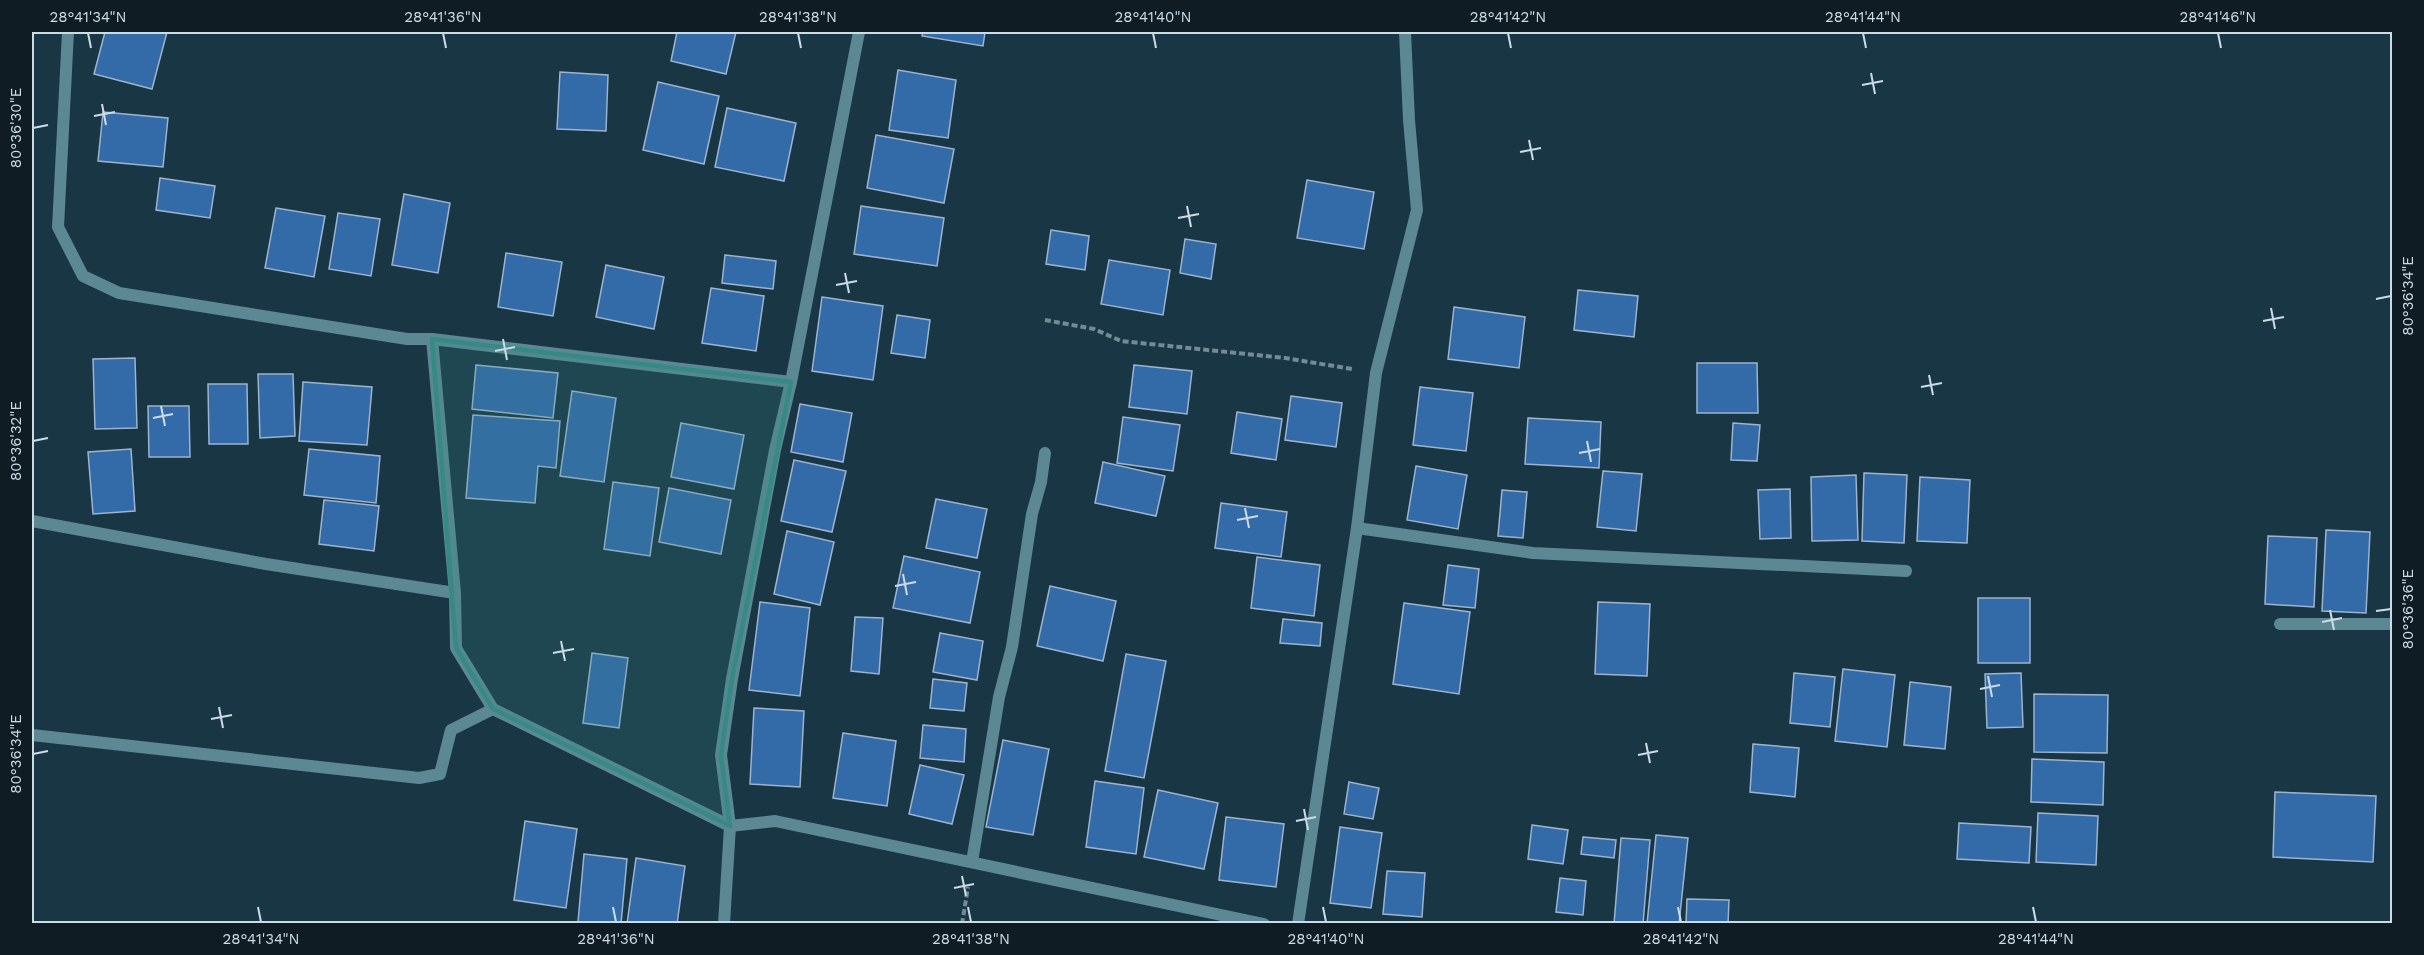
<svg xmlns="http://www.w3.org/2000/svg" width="2424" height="955" font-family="'Work Sans',sans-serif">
  <rect width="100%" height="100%" fill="#193645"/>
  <!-- building -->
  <g fill="#336aa8" stroke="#9eb3cd" stroke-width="1.5">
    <polygon points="105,32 167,32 152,89 94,74"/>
    <polygon points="677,32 736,32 726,74 671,61"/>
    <polygon points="923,32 985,32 983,46 922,36"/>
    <polygon points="898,70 956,80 948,138 889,130"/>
    <polygon points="560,72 608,75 606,131 557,129"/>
    <polygon points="658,82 719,96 704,164 643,150"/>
    <polygon points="727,108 796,123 784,181 715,167"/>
    <polygon points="103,112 168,118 163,167 98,161"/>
    <polygon points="876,135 954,149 944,203 867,188"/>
    <polygon points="160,178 215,186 210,218 156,210"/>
    <polygon points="1307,180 1374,192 1364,249 1297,238"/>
    <polygon points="404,194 450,203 438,273 392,265"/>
    <polygon points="861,206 944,218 937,266 854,254"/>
    <polygon points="276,208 325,216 314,277 265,268"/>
    <polygon points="338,213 380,219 371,276 329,269"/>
    <polygon points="1051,230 1089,236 1085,270 1046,264"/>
    <polygon points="1185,239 1216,244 1211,279 1180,273"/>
    <polygon points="506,253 562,262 553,316 498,307"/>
    <polygon points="725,255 776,261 773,289 722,283"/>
    <polygon points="1109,260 1170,270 1163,315 1101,304"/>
    <polygon points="606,265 664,277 654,329 596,317"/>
    <polygon points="711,288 764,296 756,351 702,343"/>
    <polygon points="1578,290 1638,296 1634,337 1574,330"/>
    <polygon points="822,297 883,306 873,380 812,371"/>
    <polygon points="1454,307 1525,317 1519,368 1448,359"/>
    <polygon points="897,315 930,320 925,358 891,353"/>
    <polygon points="135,358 137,428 95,429 93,359"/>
    <polygon points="1697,363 1757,363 1758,413 1697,413"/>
    <polygon points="476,365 558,373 553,418 472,409"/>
    <polygon points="1134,365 1192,371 1187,414 1129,407"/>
    <polygon points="258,374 293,374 295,436 260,438"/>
    <polygon points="303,382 372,387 367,445 299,441"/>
    <polygon points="208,384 247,384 248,444 209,444"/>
    <polygon points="1420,387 1473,393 1466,451 1413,445"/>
    <polygon points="572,391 616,398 604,482 560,476"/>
    <polygon points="1291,396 1342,403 1336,447 1285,440"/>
    <polygon points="800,404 852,413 843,462 791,452"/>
    <polygon points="148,406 189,406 190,457 149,457"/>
    <polygon points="1237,412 1282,419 1276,460 1231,453"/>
    <polygon points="473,415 560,421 556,468 538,466 535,503 466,498"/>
    <polygon points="1123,417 1180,425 1173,471 1117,463"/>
    <polygon points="1528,418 1601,422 1599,468 1525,464"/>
    <polygon points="681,423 744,435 734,489 671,477"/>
    <polygon points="1733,423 1760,425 1757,461 1731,460"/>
    <polygon points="131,449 135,511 93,514 88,452"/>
    <polygon points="309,449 380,456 376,503 304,495"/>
    <polygon points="794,460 846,471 832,532 781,521"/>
    <polygon points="1103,462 1165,476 1156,516 1095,503"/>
    <polygon points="1416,466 1467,475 1458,529 1407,520"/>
    <polygon points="1603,471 1642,474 1636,531 1597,527"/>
    <polygon points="1864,473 1907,475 1904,543 1862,541"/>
    <polygon points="1856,475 1858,540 1812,541 1811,477"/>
    <polygon points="1920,477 1970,480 1967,543 1917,541"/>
    <polygon points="613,482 659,488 650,556 604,549"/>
    <polygon points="669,488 731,500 721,554 659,542"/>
    <polygon points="1790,489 1791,538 1760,539 1758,490"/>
    <polygon points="1502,490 1527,492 1523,538 1498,536"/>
    <polygon points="936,499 987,509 977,558 926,548"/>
    <polygon points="324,500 379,506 374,551 319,544"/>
    <polygon points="1221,503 1287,512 1281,557 1215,548"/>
    <polygon points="2326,530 2370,532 2366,613 2322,611"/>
    <polygon points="787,531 834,542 820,605 774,594"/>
    <polygon points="2268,536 2317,538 2314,607 2265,604"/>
    <polygon points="904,556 980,572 970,623 893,608"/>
    <polygon points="1257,557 1320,565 1314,616 1251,608"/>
    <polygon points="1448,565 1479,569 1475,608 1443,605"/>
    <polygon points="1050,586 1116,601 1103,661 1037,646"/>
    <rect x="1978" y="598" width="52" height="65"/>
    <polygon points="760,602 810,608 800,696 749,690"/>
    <polygon points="1598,602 1650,604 1647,676 1595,674"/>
    <polygon points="1404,603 1470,612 1459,694 1393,684"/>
    <polygon points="855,617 883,618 879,674 851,671"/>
    <polygon points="1283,619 1322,623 1320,646 1280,643"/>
    <polygon points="940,633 983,641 977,680 933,672"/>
    <polygon points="592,653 628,658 619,728 583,723"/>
    <polygon points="1126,654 1166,661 1144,778 1105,771"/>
    <polygon points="1843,669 1895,675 1887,747 1835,741"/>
    <polygon points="1794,673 1835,677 1830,727 1790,723"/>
    <polygon points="2021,673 2023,727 1987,728 1985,674"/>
    <polygon points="933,679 967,683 964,711 930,708"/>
    <polygon points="1910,682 1951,687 1945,749 1904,745"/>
    <polygon points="2034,694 2108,695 2107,753 2034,752"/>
    <polygon points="754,708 804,711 800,787 750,784"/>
    <polygon points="923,725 966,729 964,762 920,758"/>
    <polygon points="843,733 896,741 887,806 833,798"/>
    <polygon points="1003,740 1049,749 1033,835 986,827"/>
    <polygon points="1753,744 1799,748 1795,797 1750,792"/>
    <polygon points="2032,759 2104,762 2103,805 2031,802"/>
    <polygon points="920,765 964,775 952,824 909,814"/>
    <polygon points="1095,781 1144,788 1136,854 1086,847"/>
    <polygon points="1349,782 1379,788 1373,819 1344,814"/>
    <polygon points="1158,790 1218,803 1204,869 1144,857"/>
    <polygon points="2275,792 2376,796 2373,862 2273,857"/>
    <polygon points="2038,813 2098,816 2096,865 2036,862"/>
    <polygon points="1226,817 1284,824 1276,887 1219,880"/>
    <polygon points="525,821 577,829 566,908 514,900"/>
    <polygon points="1959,823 2031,827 2029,863 1957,859"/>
    <polygon points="1532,825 1568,830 1563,864 1528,859"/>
    <polygon points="1340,827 1382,833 1371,908 1330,903"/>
    <polygon points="1656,835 1688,838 1679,924 1647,924"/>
    <polygon points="1583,837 1616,840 1614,858 1581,854"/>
    <polygon points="1621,838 1650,840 1643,924 1614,924"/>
    <polygon points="584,854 627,859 621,924 578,922"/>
    <polygon points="636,858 685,866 677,924 627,924"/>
    <polygon points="1387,871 1425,873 1422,917 1383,914"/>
    <polygon points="1560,878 1586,881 1583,915 1556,912"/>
    <polygon points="1687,899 1729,900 1728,924 1686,924"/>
  </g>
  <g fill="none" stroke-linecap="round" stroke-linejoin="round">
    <!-- path -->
    <g stroke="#748a97" stroke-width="4" stroke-dasharray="6 3" stroke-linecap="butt">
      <polyline points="1045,320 1094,329 1121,341 1285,358 1352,369"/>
      <polyline points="962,924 968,887"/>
    </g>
    <!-- minor -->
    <g stroke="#5b8892" stroke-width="12">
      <polyline points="68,32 58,227 83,276 119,293 407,339 432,339 455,593 456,648 493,709 730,826 775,821 1264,924"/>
      <polyline points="432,339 791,382"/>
      <polyline points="32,521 266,564 455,593"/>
      <polyline points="1357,528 1533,553 1906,571"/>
      <polyline points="2280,624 2392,624"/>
      <polyline points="32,735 419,778 440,774 451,730 493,709"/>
      <polyline points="972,862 999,697 1012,647 1032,514 1041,482 1045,453"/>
      <polyline points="724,924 730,826 721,755 732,679 775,450 791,382 859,32"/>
      <polyline points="1298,924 1357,528 1376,373 1417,210 1409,120 1405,32"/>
    </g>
  </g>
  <!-- marked area -->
  <path fill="#358a86" fill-opacity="0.2" stroke="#358a86" stroke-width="4.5" stroke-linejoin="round" d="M432,339L791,382L732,679L721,755L730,826L493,709L456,648Z"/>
  <!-- ticks -->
  <path fill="none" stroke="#ccdce6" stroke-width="2" d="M88,33L91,48M443,33L446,48M798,33L801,48M1153,33L1156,48M1508,33L1511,48M1863,33L1866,48M2218,33L2221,48M1871,73L1875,94M1862,85L1883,81M102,104L106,125M94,116L115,112M33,128L48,125M1529,140L1533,160M1520,152L1541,148M1187,206L1191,227M1178,218L1199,214M845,273L849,293M836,285L857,281M2376,299L2391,296M2271,308L2275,329M2263,321L2284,317M503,339L507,360M495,351L515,347M1929,375L1933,395M1921,387L1942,383M161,406L165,426M153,418L173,414M33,441L48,438M1587,441L1591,462M1579,453L1600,449M1245,508L1249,528M1237,520L1258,516M903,574L907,595M895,586L916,582M2330,610L2334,630M2376,611L2391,609M2322,622L2342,618M561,641L565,661M553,653L574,649M1988,676L1992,697M1980,689L2000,685M219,707L223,728M211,719L232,715M1646,743L1650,763M33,754L48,751M1638,755L1658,751M1304,809L1308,830M1296,821L1316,817M962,876L966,896M954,888L974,884M258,907L261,922M613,907L616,922M968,907L971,922M1323,907L1326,922M1678,907L1681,922M2033,907L2036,922"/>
  <!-- border -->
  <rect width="2424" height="955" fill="none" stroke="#101c23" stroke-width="66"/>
  <rect x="33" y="33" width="2358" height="889" fill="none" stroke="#ccdce6" stroke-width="2"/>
  <g font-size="15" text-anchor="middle" fill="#ccdce6">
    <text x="88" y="22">28°41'34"N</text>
    <text x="443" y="22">28°41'36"N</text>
    <text x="798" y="22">28°41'38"N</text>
    <text x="1153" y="22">28°41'40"N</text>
    <text x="1508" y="22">28°41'42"N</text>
    <text x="1863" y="22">28°41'44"N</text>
    <text x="2218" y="22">28°41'46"N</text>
    <text transform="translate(16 128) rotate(-90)" y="5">80°36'30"E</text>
    <text transform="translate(2408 296) rotate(-90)" y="5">80°36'34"E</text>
    <text transform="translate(16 441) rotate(-90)" y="5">80°36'32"E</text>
    <text transform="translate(2408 609) rotate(-90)" y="5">80°36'36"E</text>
    <text transform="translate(16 754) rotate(-90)" y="5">80°36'34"E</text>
    <text x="261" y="944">28°41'34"N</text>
    <text x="616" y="944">28°41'36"N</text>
    <text x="971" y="944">28°41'38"N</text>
    <text x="1326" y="944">28°41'40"N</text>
    <text x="1681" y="944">28°41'42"N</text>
    <text x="2036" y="944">28°41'44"N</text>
  </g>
</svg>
